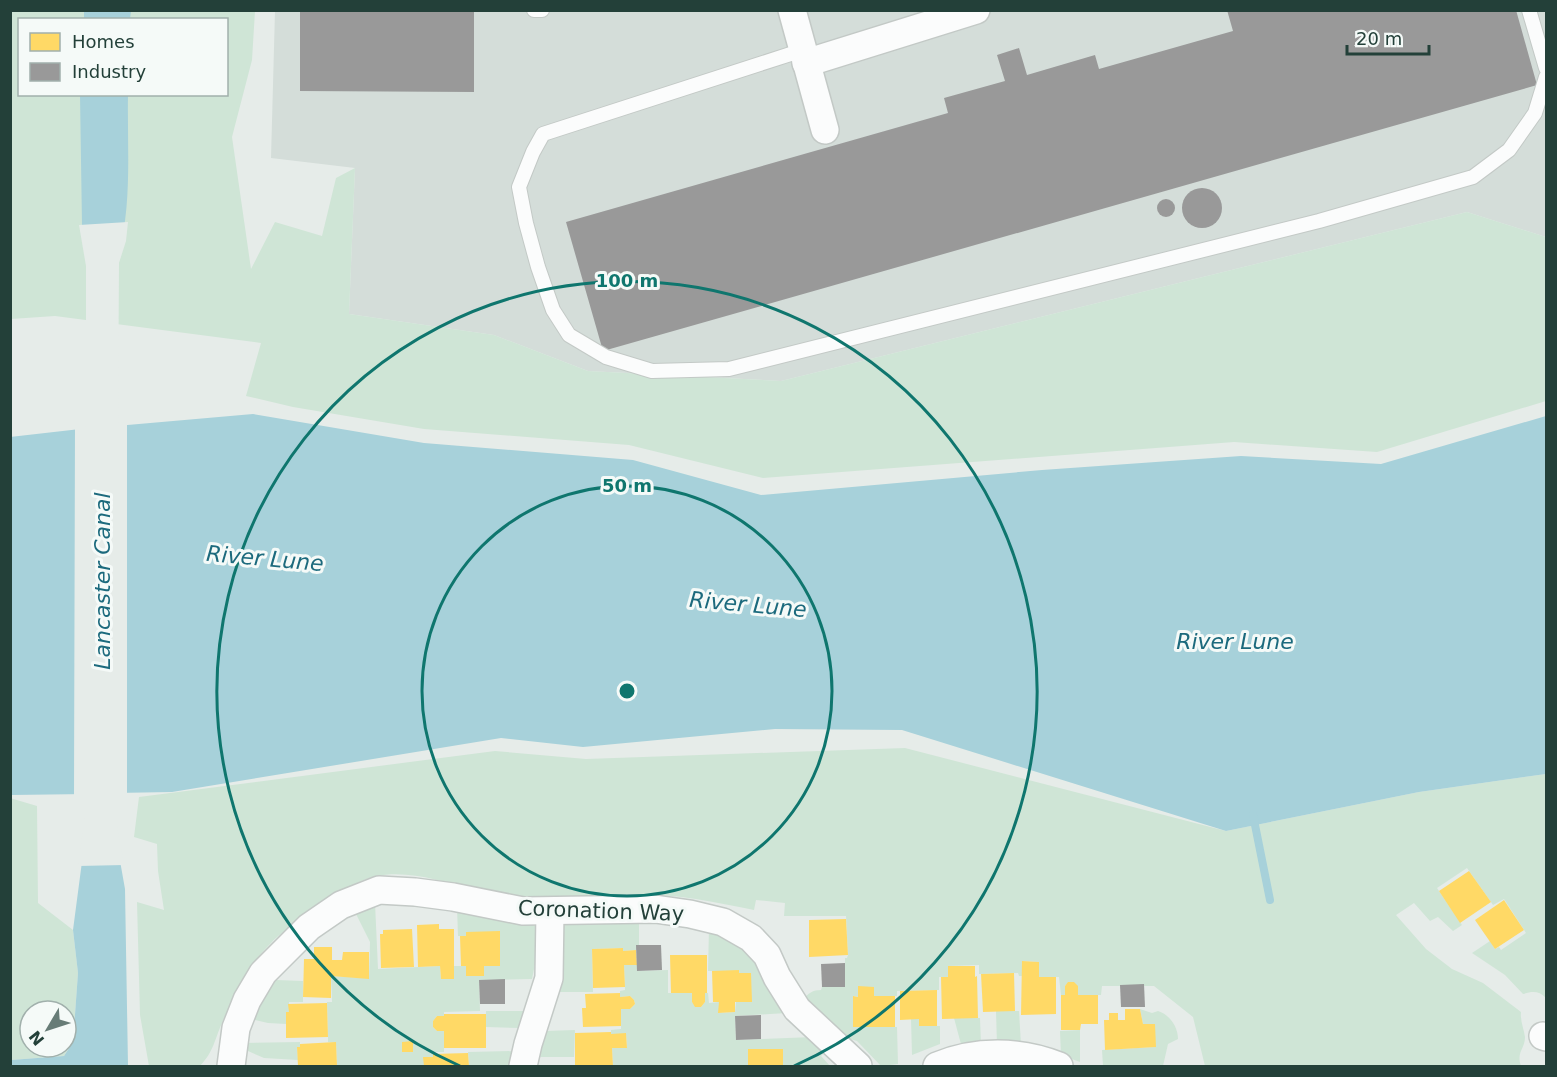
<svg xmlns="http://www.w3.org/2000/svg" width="1557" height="1077" font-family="'DejaVu Sans',sans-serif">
  <rect width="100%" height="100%" fill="#e6ece9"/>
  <!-- built -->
  <polygon fill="#d4ddd9" points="275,11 1546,11 1546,237 1467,212 781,381 588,371 494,335 349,314 355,168 271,158"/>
  <!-- green -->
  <g fill="#cfe5d6" fill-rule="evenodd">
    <path d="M11,11H255L252,60L232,137L251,269L275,222L322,236L336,178L355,168L349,314L494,335L588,371L781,381L1467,212L1546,237V401L1377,452L1234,442L763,478L629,445L424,429L293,407L246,396L261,343L55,316L11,319ZM20,20H226V94H20Z"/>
    <path d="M905,748L1226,831L1419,792L1546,774V998C1539,991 1533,991 1523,994L1505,975L1472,953L1490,941L1495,949L1499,947L1501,950L1526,933L1504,899L1493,905L1467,868L1437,888L1462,925L1453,931L1438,917L1430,921L1414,903L1396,915L1426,949L1452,969L1483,983L1521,1012C1520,1021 1524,1029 1525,1037C1525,1049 1516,1052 1521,1066H1205L1193,1017L1154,986H1102L1101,995H1078L1069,982L1065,986V995H1061L1059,977H1039V962L1023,961L1022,976H1019L1018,973L979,974V965L948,966V977H939V990H937L897,991V996H874V987H858V997L854,996L853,1027H897L898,1064L881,1066L857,1041L843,1037L803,1000C808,993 813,990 821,990L822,987H845V958H847L848,955L846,916H784L785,903L756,900L754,910C715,902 677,894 637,894C601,895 564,904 528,900C510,898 491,894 474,890C441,881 410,870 376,876C353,880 289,925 272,942C249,964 235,993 222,1023C214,1041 214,1051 200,1066H149L140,1015L137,902L164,910L158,871L157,844L134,837L139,797L495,751L586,759Z"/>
    <path d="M10,798L37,806L38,903L73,930L78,973L73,1042L64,1056L11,1060ZM30,1011H66V1047H30Z"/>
    <polygon points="375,903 378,969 440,966 441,979 454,966 466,966 467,976 484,976 484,966 500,966 500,932 466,932 466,936 458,936 457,907 522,921 535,926 539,944 532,979 479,980 480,1011 444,1012 444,1016 437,1016 433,1021 433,1027 437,1031 444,1031 444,1052 433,1052 433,1057 424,1057 424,1066 337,1066 336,1043 328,1042 328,1037 327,1002 332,1002 331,976 369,978 370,942 354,910"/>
    <polygon points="639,918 639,945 636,950 623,951 622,948 592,949 593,992 560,992 557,952 562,927 569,923"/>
    <polygon points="709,928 727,936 754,956 787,1013 735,1016 736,1040 813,1037 826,1051 821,1056 830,1066 783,1066 783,1049 748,1049 748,1066 613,1066 612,1048 627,1047 626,1034 611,1034 611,1030 621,1029 621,1009 630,1009 635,1004 634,1000 630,996 620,997 620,991 625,990 624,965 637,965 637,971 668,970 668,993 692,993 692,1002 696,1007 701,1007 705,1002 705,993 708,993 709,1003 719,1002 719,1013 735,1012 739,971 708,971"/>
    <polygon points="276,980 303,981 303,1002 289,1002 289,1012 286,1012 286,1024 268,1023 247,1018 267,981"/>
    <path d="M1140,1009L1152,1013L1158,1011C1170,1015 1178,1027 1178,1039L1168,1044L1163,1066H1103L1102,1050L1155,1047V1024H1143Z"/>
    <polygon points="486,1011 525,1011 521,1028 486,1027"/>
    <polygon points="996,1011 1019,1011 1021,1045 997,1045"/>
    <polygon points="954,1018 980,1018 981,1045 962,1048"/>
    <polygon points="911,1019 919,1019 919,1026 940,1026 940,1044 912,1055"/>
    <polygon points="575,1030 574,1057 541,1057 535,1054 545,1031"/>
    <polygon points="1080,1030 1080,1062 1061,1055 1060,1031"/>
    <polygon points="300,1042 300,1047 297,1047 298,1060 264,1058 248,1051 243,1043"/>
    <polygon points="515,1051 512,1066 469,1066 468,1052"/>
  </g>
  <!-- water -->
  <g fill="#a7d1da">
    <polygon points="84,11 131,11 130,19 84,19"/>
    <path d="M80,95H128C127,151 133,209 116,263V426L253,414L424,443L633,460L761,495L1042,470L1241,456L1381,464L1546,416V774L1419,792L1226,831L902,730L775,729L583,747L501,738L172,792L114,793V827L125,889L128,1066H11V1060L64,1056L73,1042L78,973L73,930L88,816V794L11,795L10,437L89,428V266L82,225Z"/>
  </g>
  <!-- pier -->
  <polygon fill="#e6ece9" points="128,222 126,241 119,263 118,423 127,422 127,796 117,796 117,826 124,865 78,866 85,816 85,797 74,797 75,427 86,426 86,266 79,225"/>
  <!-- homes -->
  <g fill="#ffd966">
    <polygon points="1469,871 1491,902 1460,923 1439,891"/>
    <polygon points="1504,900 1524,930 1495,949 1475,920"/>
    <polygon points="846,919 848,955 809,957 809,920"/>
    <polygon points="439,924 439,929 454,929 454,979 441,979 440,966 418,967 417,925"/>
    <polygon points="412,929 414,967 381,968 380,934 383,934 383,930"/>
    <polygon points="500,931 500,966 484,966 484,976 466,976 466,966 461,966 460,936 466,936 466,932"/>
    <polygon points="314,947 332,947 332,960 342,960 343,952 369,952 369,979 331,976 331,998 303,997 304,959 314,959"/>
    <polygon points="623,948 623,951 636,950 637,965 624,965 625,987 593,988 592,949"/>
    <polygon points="670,955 707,955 707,993 705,993 705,1002 701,1007 695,1007 692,1002 692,993 671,993"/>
    <polygon points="1022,961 1039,962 1039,977 1056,977 1056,1014 1021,1015"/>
    <polygon points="948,966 975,966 975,977 977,976 978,1018 942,1019 941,977 948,977"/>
    <polygon points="739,970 739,973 751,973 752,1002 735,1002 735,1012 718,1013 719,1002 713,1002 712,971"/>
    <polygon points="1014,973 1015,1011 983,1012 981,974"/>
    <polygon points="1068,982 1074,982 1078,986 1078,995 1098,995 1098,1024 1081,1024 1080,1030 1061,1030 1061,995 1065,995 1065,986"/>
    <polygon points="858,986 874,987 874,996 895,996 895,1027 853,1027 853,996 858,997"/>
    <polygon points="937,990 937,1026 919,1026 919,1019 900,1020 900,991"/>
    <polygon points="620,993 620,997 630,996 634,1000 635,1004 630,1009 621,1009 621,1026 583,1027 582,1008 586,1008 585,994"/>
    <polygon points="327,1003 328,1037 286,1038 286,1012 289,1012 288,1004"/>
    <polygon points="1125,1009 1140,1009 1143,1024 1155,1024 1156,1047 1105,1050 1104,1020 1109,1020 1109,1013 1118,1013 1118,1020 1125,1020"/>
    <polygon points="444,1014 486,1014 486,1048 444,1048 444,1031 437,1031 433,1027 433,1021 437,1016 444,1016"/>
    <polygon points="611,1032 611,1034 626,1033 627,1048 612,1048 613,1066 575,1066 575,1033"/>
    <polygon points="413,1041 413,1052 402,1052 402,1042"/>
    <polygon points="336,1042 337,1066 298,1066 297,1047 300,1047 300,1044"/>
    <rect x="748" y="1049" width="35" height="17"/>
    <polygon points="468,1053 469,1066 424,1066 423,1057 433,1057 433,1054"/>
  </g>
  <!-- industry -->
  <g fill="#999">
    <polygon points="300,10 474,10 474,92 300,91"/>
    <polygon points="1227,10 1516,10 1537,85 603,351 566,222 948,113 944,98 1005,81 997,55 1019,48 1027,75 1095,55 1099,69 1233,31"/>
    <circle cx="1202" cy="208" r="20"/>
    <circle cx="1166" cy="208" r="9"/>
    <polygon points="636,945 661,945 662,970 637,971"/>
    <polygon points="845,963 845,987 822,987 821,964"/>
    <polygon points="505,979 505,1004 480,1004 479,980"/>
    <polygon points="1144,984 1145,1007 1121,1007 1120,985"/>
    <polygon points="761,1015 761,1039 736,1040 735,1016"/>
  </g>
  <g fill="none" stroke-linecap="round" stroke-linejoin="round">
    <!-- stream -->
    <polyline stroke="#a7d1da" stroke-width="8" points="1253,815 1270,900"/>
    <!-- service casing -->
    <g stroke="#c3c9c6" stroke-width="16">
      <g id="service">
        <polyline points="534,10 542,10"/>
        <polyline points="1529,10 1546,68"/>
        <polyline points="803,50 543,134 533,152 519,187 526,223 538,267 553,310 569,335 606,357 652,371 729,369 1319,221 1473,177 1509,150 1535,113 1546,77"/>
      </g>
    </g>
    <!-- minor casing -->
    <g stroke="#c3c9c6" stroke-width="30">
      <g id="minor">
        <polyline points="792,10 825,130"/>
        <polyline points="806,63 976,10"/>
        <polyline points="1543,1036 1546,1037"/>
        <polyline points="231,1066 236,1028 247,1000 263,973 309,927 341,905 379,890 415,892 453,897 523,911 655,909 690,914 723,922 751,938 767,955 777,977 797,1009 858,1066"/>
        <polyline points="523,1066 528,1044 549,978 550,912"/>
        <path d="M937,1066C975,1050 1020,1050 1059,1066"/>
      </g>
    </g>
    <!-- service -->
    <use href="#service" stroke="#fbfcfc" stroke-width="14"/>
    <!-- minor -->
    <use href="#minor" stroke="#fbfcfc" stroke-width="27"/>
  </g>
  <!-- distance rings -->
  <g fill="none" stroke="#0f766e" stroke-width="3">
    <circle cx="627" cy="691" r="205"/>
    <path d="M460 1066A410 410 0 1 1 794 1066"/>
  </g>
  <g text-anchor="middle" stroke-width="6" stroke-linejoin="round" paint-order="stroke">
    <!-- street labels -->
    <g font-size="21" fill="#234039" stroke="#f5faf8">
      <text transform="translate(601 911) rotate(2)" y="7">Coronation Way</text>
    </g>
    <!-- water labels -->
    <g font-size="22" font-style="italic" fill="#1c6a7d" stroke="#f5faf8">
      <text transform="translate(265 558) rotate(5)" y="8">River Lune</text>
      <text transform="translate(102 581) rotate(-90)" y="8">Lancaster Canal</text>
      <text transform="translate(748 604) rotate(5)" y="8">River Lune</text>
      <text x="1235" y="649">River Lune</text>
    </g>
  </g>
  <circle cx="627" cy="691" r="9" fill="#0f766e" stroke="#f5faf8" stroke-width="3"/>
  <g font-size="18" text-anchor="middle" font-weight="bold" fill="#0f766e" stroke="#f5faf8" stroke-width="6" stroke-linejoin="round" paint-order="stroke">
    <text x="627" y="287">100 m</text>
    <text x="627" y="492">50 m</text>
  </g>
  <!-- border -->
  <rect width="1557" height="1077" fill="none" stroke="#234039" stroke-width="24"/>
  <!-- legend -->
  <rect x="18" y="18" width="210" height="78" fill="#f5faf8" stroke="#a1b0ac" stroke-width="1.5"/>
  <rect x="30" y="33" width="30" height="18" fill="#ffd966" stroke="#a1b0ac" stroke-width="1.5"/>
  <text x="72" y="48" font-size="18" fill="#234039">Homes</text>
  <rect x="30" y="63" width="30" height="18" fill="#999999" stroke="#a1b0ac" stroke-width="1.5"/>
  <text x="72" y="78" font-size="18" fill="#234039">Industry</text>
  <!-- north arrow -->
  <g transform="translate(48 1029) rotate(231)"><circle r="28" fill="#f5faf8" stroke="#a1b0ac" stroke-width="1.5"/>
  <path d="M0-4.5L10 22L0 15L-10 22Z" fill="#677c77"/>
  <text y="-9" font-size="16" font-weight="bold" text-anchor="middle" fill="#234039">N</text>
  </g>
  <!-- scale -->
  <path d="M1347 45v9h82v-9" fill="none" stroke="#234039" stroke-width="3"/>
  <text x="1356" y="45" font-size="18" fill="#234039" stroke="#f5faf8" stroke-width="4.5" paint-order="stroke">20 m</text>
</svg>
